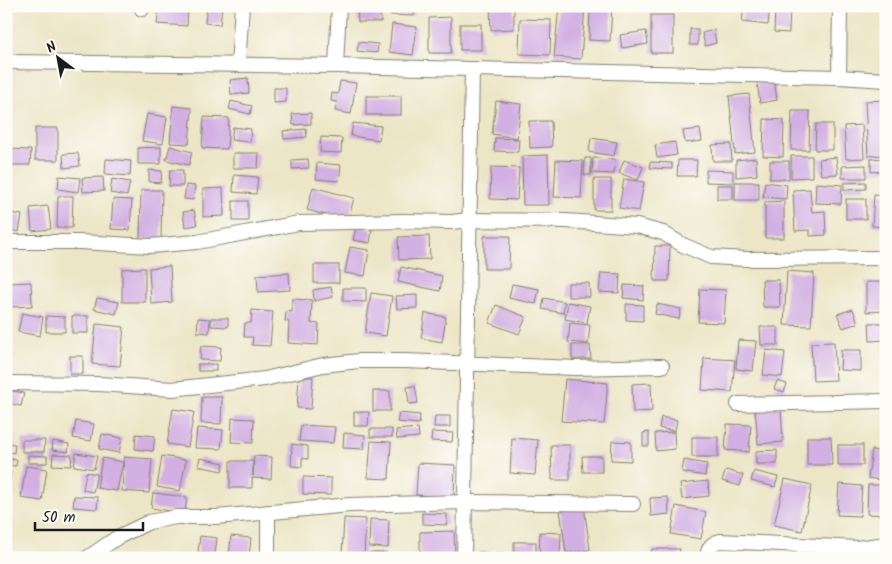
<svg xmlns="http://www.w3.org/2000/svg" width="892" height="564" font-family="Kalam,sans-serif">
  <rect width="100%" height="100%" fill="#fdfcf7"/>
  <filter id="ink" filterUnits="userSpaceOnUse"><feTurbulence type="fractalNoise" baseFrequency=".02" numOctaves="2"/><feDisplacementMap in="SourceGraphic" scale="10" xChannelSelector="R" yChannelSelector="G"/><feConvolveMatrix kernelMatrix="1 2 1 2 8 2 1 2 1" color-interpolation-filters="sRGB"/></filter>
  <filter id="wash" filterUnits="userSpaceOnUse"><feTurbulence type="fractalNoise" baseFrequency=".0096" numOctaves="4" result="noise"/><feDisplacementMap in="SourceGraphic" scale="20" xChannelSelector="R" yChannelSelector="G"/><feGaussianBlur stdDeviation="1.12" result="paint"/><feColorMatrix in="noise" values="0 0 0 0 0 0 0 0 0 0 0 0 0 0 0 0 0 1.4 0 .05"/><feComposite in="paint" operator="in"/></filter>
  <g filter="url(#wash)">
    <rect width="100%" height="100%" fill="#ece5c6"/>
    <g id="blocks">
      <!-- building -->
      <g fill="#d2b0e3">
        <polygon points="159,6 188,6 187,26 157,24"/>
        <polygon points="207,6 222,6 220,25 205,23"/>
        <polygon points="357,6 380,6 381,22 358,22"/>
        <polygon points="391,6 415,6 414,16 391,15"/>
        <polygon points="490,6 514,6 514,29 491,30"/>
        <polygon points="559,6 585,6 581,59 554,57"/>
        <polygon points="590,6 612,6 610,41 589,40"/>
        <polygon points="744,6 770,6 768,25 742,22"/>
        <polygon points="775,6 790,6 789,33 774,32"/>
        <rect x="651" y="15" width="22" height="38"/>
        <polygon points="451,17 451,53 429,53 429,18"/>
        <polygon points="520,19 551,20 550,55 519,54"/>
        <polygon points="392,24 417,27 413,55 389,52"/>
        <rect x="460" y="24" width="21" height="26"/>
        <rect x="690" y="29" width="8" height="16"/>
        <polygon points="714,30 716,43 705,46 702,33"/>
        <polygon points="646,31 648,44 622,48 620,35"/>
        <polygon points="359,42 378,44 377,53 357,51"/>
        <polygon points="248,78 249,93 231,95 230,80"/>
        <polygon points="774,79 777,100 760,103 757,82"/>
        <polygon points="340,81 356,83 351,114 335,111 337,102 331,101 332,93 338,94"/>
        <polygon points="274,88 286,88 286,102 274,103"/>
        <polygon points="749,94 755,152 735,154 729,96"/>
        <rect x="366" y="96" width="35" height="19"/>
        <polygon points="886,100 886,155 868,156 865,101"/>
        <polygon points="231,101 252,106 250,114 229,109"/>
        <polygon points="496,101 521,104 517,138 492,134"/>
        <polygon points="173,106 192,108 189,144 170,143"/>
        <polygon points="792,111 810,111 809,150 791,150"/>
        <polygon points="311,113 311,124 293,125 292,114"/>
        <polygon points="147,114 167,117 163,144 142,141"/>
        <polygon points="204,117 229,118 227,149 202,148"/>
        <polygon points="764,119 784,120 783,157 763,156"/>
        <polygon points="529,121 551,121 552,147 530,148"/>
        <polygon points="353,123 381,126 379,140 351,136"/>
        <polygon points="816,124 833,124 833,150 815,150"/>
        <polygon points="862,125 864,158 846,159 844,126"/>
        <polygon points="233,127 251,129 250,142 231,140"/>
        <rect x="35" y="128" width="23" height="32"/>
        <polygon points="306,129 307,137 284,139 283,131"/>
        <polygon points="700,129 702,141 685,143 683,131"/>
        <polygon points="321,137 342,138 341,153 320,152"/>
        <polygon points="495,138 519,139 518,152 494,151"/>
        <polygon points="591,138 617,142 614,156 589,152"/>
        <polygon points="675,142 677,155 657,158 655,145"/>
        <polygon points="731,144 732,161 713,161 712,145"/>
        <polygon points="170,146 192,152 189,165 166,160"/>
        <polygon points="161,147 161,164 138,164 138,148"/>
        <polygon points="8,149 31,150 30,165 8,165"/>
        <polygon points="78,153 80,166 64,168 63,154"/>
        <polygon points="233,153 259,153 258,168 233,168"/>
        <polygon points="548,155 549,205 523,205 522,156"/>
        <polygon points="791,156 812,156 812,177 791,178"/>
        <polygon points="836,157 838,174 821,175 819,159"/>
        <polygon points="585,158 591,158 591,175 584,175"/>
        <polygon points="593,158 615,159 614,174 592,173"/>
        <polygon points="756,158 757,175 736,177 736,160"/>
        <polygon points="886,158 886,171 871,172 871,159"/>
        <polygon points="106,159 131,161 130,176 105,174"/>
        <polygon points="308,159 309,168 292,169 292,160"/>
        <polygon points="556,160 583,161 581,198 554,197"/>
        <polygon points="624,160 643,167 638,180 619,173"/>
        <polygon points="678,160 697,160 696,176 677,176"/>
        <rect x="770" y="161" width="19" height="18"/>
        <polygon points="650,162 672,163 672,169 650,168"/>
        <polygon points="317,163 341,165 339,181 316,179"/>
        <polygon points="866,165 866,178 842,178 842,166"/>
        <polygon points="491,167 519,168 517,200 490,199"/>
        <polygon points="149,170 162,171 161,183 149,182"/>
        <polygon points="170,170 183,170 183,186 169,186"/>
        <polygon points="706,170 733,171 733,183 706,182"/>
        <polygon points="234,175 258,177 256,194 233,192"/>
        <polygon points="59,176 80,178 78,192 58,189"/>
        <polygon points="103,177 104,191 83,192 82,178"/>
        <polygon points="112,179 130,182 127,196 110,193"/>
        <rect x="594" y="179" width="17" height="31"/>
        <polygon points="624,179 644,182 639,211 619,208"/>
        <rect x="735" y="182" width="24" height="18"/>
        <polygon points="765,182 787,185 786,199 763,197"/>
        <polygon points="866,182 866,189 844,190 844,183"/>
        <polygon points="816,183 842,185 841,204 815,203"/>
        <polygon points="186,185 195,186 193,200 184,199"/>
        <rect x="717" y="185" width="16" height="14"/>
        <polygon points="313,187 354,198 348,221 307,210"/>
        <polygon points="223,188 224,216 203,217 203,189"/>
        <polygon points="810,189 812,212 825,211 826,235 810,236 810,230 795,231 793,190"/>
        <polygon points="141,190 162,190 161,239 140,239"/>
        <polygon points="874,194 886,195 886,227 872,226"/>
        <polygon points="58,196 73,196 72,228 57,228"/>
        <polygon points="113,199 132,200 130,230 111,229"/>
        <rect x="846" y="199" width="20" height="20"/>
        <rect x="233" y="201" width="15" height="20"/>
        <polygon points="784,201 784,238 765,238 765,202"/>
        <polygon points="48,206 51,229 32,231 30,208"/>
        <polygon points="194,210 197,225 185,227 183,212"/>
        <polygon points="6,212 22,215 19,232 6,229"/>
        <polygon points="356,226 372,229 370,243 353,240"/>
        <polygon points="429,236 430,259 399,260 398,237"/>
        <polygon points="484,236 510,236 509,269 484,269"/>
        <polygon points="655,246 670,246 669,281 654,281"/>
        <polygon points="350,247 369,250 365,276 345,273"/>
        <rect x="314" y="265" width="25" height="18"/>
        <polygon points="170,266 172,302 151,304 149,268"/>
        <polygon points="401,267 442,276 440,291 398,282"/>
        <polygon points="145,268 145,302 122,302 122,269"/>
        <polygon points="787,271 814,273 811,326 784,325"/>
        <polygon points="289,273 290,290 258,292 257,275"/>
        <polygon points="601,273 620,274 619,293 599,292"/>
        <polygon points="762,280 779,280 780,307 763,307"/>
        <polygon points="31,282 32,306 10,307 9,283"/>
        <polygon points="866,282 886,282 886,311 866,312"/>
        <polygon points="568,283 589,283 590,297 568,297"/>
        <polygon points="512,284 539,289 536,304 509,298"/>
        <polygon points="624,285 644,286 643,300 623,298"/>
        <polygon points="331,287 333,297 314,301 313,290"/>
        <polygon points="343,288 366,288 366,302 343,301"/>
        <polygon points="700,289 726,290 724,323 698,322"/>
        <polygon points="371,293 392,296 386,336 365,333"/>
        <polygon points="417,295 417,308 397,309 396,296"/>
        <polygon points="97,298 119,302 116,314 94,309"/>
        <polygon points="544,298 565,302 563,313 542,309"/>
        <polygon points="292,299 312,300 311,323 319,324 318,345 288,343 289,322 285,321 286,311 292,312"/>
        <polygon points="568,302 590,306 587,323 565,319"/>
        <polygon points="626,304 643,305 643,321 626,320"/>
        <polygon points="657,304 681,309 679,319 655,314"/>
        <polygon points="496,305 526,317 519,334 489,323"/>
        <polygon points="853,309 858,323 843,328 837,314"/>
        <polygon points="252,310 273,312 270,346 252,345 253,337 244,337 245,323 251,323"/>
        <polygon points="22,313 43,317 40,336 18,332"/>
        <polygon points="425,313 446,317 442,342 421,338"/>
        <polygon points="46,316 65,317 65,332 46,332"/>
        <rect x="72" y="316" width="16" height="17"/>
        <polygon points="198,318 210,319 209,333 197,332"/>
        <polygon points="211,318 228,318 228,327 211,326"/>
        <polygon points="570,323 590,325 588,344 568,342"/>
        <polygon points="869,323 886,323 886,340 870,341"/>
        <polygon points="96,324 124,327 120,366 92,364"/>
        <polygon points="760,327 778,327 778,345 761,345"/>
        <polygon points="738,340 756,341 753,371 736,369"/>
        <polygon points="834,342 836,380 813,381 811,343"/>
        <polygon points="572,345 590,345 591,359 572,359"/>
        <polygon points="201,346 221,347 220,361 200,360"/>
        <polygon points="766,350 785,352 782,377 763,375"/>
        <polygon points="841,350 861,350 861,371 840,370"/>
        <rect x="70" y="356" width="13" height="18"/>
        <polygon points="704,358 735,360 732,392 702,390"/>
        <rect x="198" y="364" width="18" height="7"/>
        <polygon points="299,377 313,377 311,409 297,408"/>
        <polygon points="565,379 608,383 604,424 561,421"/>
        <polygon points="777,381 787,384 784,392 774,389"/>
        <polygon points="651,383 652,411 633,412 632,384"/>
        <polygon points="415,386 418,403 409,404 407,387"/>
        <polygon points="6,390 24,393 21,406 6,403"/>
        <rect x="373" y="391" width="17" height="20"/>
        <polygon points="202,397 222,397 221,424 201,423"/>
        <polygon points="781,407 783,442 758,444 755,409"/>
        <polygon points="173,409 194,412 188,447 167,444"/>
        <polygon points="354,412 369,412 368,426 354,426"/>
        <polygon points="399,413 420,415 419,424 397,422"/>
        <polygon points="435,416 450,416 450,427 434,427"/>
        <polygon points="661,417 677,420 675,431 659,428"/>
        <polygon points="232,418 254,419 253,443 231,442"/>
        <polygon points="76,421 94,424 91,441 73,438"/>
        <polygon points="727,424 751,425 749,452 725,450"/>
        <polygon points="301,425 335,427 333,443 299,441"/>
        <polygon points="197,428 223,430 221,449 195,448"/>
        <polygon points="418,428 419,437 397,439 396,430"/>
        <rect x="370" y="429" width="22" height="8"/>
        <polygon points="432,432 453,433 452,442 431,441"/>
        <polygon points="649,432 649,446 643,446 643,433"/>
        <polygon points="674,432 675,449 656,451 655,433"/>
        <polygon points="344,433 365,435 364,449 343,448"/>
        <polygon points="102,434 122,438 119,453 99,449"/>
        <polygon points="136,434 155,436 153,451 135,449"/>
        <rect x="692" y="437" width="26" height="20"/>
        <polygon points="807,437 831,437 832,465 807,465"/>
        <polygon points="512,438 538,440 535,475 510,473"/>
        <polygon points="22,440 45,440 44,452 22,452"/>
        <polygon points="53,441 69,444 68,452 52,450"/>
        <polygon points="371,441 391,442 389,479 368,478"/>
        <polygon points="612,441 631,442 631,461 611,460"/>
        <polygon points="6,443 15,444 14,453 6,451"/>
        <polygon points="292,444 308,446 308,459 302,458 302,467 291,466"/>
        <polygon points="551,445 570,445 570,480 552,480"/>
        <rect x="838" y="445" width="25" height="20"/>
        <polygon points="777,450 777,464 756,464 756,451"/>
        <polygon points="872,450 886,452 886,481 868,478"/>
        <polygon points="76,453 97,456 94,469 74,466"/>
        <polygon points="53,454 72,455 71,466 52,465"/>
        <polygon points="28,455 47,456 47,463 28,463"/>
        <polygon points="162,456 186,460 180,491 157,487"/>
        <polygon points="254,456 272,457 271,479 252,478 252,488 230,488 230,461 253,461 253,476"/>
        <polygon points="582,456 602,456 602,472 583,472"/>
        <polygon points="124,457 152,459 149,493 122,491"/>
        <polygon points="6,458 17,460 16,466 6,465"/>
        <polygon points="102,458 123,462 117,491 97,488"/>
        <polygon points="200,458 224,463 222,471 198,466"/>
        <polygon points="684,460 707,464 705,476 682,472"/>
        <polygon points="418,463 455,465 454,497 416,495"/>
        <polygon points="26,466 47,469 42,501 21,498"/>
        <polygon points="726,470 743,475 740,486 722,481"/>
        <polygon points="6,471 11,472 9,489 6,488"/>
        <polygon points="754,471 778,477 775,487 751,481"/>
        <polygon points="86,472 97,474 93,492 83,490"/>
        <polygon points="303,477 331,478 331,495 303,494"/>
        <polygon points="785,479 812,485 802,531 774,525"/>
        <polygon points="708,481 709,496 682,499 680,484"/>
        <polygon points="839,484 862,486 860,516 837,515"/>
        <polygon points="868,485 886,485 886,515 867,514"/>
        <polygon points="153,493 187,497 185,513 151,508"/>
        <polygon points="74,496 98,497 97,509 73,507"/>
        <polygon points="668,497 669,514 651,516 650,498"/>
        <polygon points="584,506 590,550 566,553 560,510"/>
        <polygon points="676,506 706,512 701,539 671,534"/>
        <polygon points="422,513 447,514 447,525 422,524"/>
        <polygon points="344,518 366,519 364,556 342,555"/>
        <polygon points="370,519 389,520 388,548 369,547"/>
        <polygon points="454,531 455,558 420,558 420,532"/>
        <polygon points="540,532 561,533 560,558 539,558"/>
        <polygon points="200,536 217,538 215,555 198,553"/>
        <polygon points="231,536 251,538 249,558 229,558"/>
        <rect x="514" y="542" width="22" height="16"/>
        <polygon points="652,549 680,549 679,558 651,558"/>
        <polygon points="479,552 511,554 510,558 478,558"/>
        <rect x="369" y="553" width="17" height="5"/>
      </g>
    </g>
  </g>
  <g filter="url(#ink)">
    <use href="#blocks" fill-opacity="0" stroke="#848071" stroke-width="1"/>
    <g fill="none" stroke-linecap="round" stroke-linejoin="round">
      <!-- minor casing -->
      <g stroke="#848071" stroke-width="16">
        <g id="minor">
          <polyline points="142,9 142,6"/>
          <polyline points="6,62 336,66 839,77 886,80"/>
          <polyline points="238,65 242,6"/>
          <polyline points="336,66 339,6"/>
          <polyline points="839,77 840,6"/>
          <polyline points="6,242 80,242 150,246 197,242 299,223 405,221 452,222 468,220 566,221 637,226 663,233 683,245 711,257 746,259 886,258"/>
          <polyline points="6,383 99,384 172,389 265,379 323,365 359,361 405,361 575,368 662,366"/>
          <polyline points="738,404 886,401"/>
          <polyline points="87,558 118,537 149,522 176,517 216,517 350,505 466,502 633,504"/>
          <polyline points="268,558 268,512"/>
          <polyline points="464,558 472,69"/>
          <path d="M707,558C708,548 711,543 720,541L857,548L886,544"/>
        </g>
      </g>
      <!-- minor -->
      <use href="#minor" stroke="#fff" stroke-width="14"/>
    </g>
  </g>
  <!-- margin -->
  <rect width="892" height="564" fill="none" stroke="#fdfcf7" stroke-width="25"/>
  <!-- north arrow -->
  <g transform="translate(58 58) rotate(328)" stroke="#fdfcf7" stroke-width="4" paint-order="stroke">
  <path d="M0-4L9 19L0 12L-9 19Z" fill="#1c1c1c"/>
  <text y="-8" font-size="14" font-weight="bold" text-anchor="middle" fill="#1c1c1c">N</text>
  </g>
  <!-- scale -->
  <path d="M35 522v8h108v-8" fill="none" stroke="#1c1c1c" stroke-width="2.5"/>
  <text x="42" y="522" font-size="15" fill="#1c1c1c" stroke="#fdfcf7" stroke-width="4" paint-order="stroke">50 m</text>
</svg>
